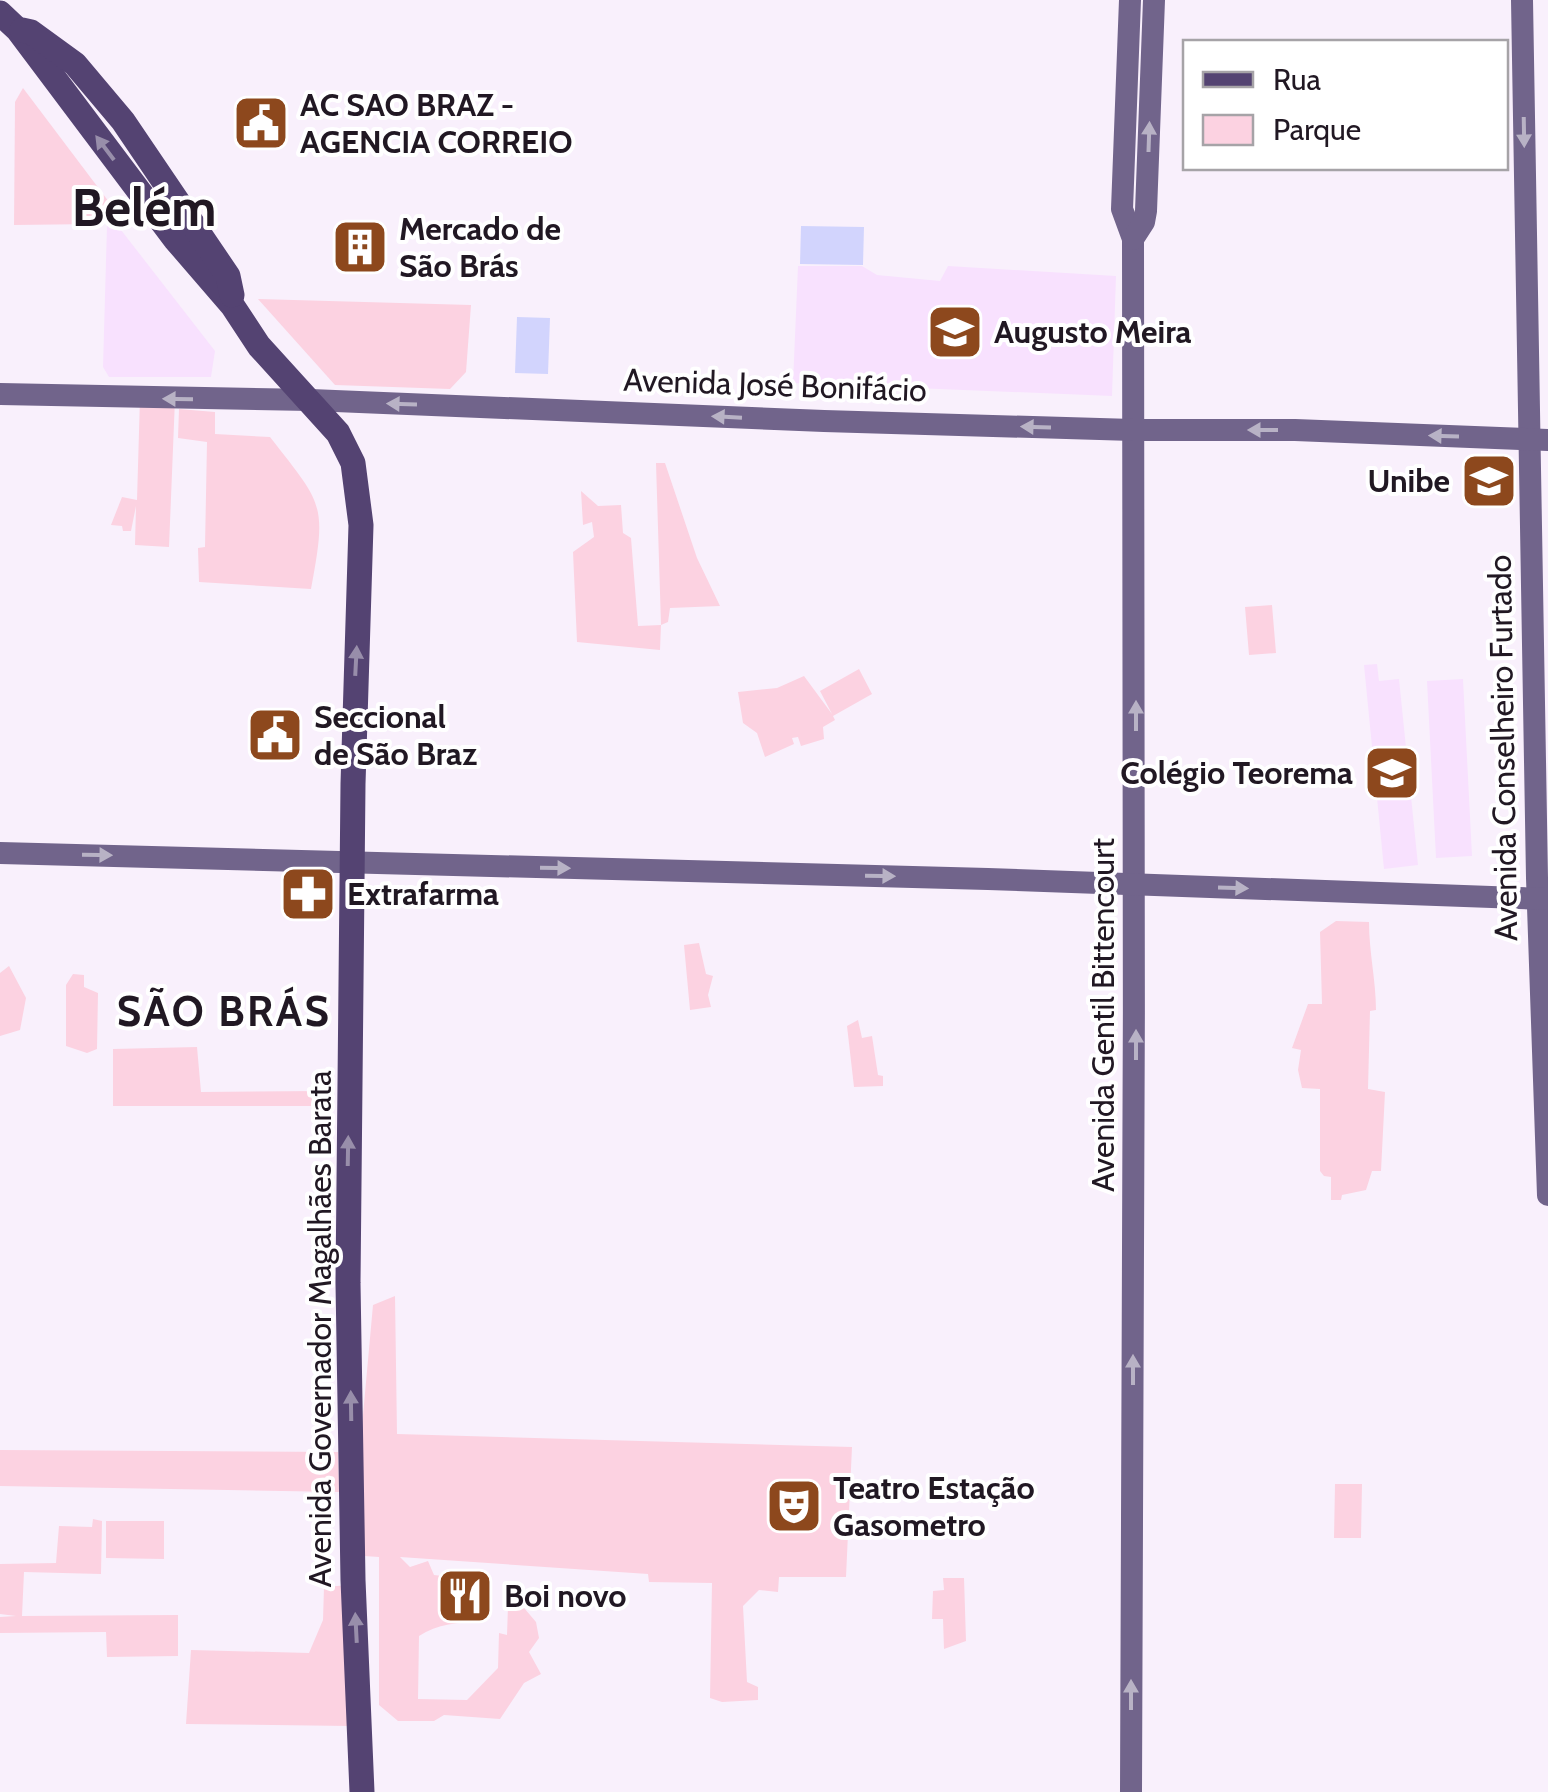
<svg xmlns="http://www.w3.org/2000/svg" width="1548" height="1792" font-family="Cabin,sans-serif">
  <rect width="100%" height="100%" fill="#f9f0fc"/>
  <!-- built -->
  <g fill="#f8e1fe">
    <polygon points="114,221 215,351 211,377 109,377 103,367 107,225"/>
    <polygon points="798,266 862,266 877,275 940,281 948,266 1116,276 1112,396 793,383"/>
    <polygon points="1377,664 1379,681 1399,679 1418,865 1384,869 1364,665"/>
    <polygon points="1463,679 1472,856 1436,858 1427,681"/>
  </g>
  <!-- green -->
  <g fill="#fcd2e1">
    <polygon points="23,88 109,202 96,224 14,225 15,102"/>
    <polygon points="258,299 471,305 466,372 450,389 335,385"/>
    <polygon points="140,398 175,399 169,547 135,545 136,506 131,531 123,531 122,526 111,525 122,497 137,500"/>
    <path d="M179,409L215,412V434L270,437C323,505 327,503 311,589L199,582L198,548L205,547L207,442L178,438Z"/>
    <polygon points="656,463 665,463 697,558 720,606 670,608 668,622 661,625 660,650 577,642 573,552 594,537 592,522 583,525 581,491 598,506 621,505 623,533 631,538 638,626 661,625"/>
    <polygon points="1272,605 1276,653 1249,655 1245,607"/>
    <polygon points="859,669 872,694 833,716 835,720 823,727 824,739 801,746 798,737 792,738 794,744 765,757 757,733 743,723 738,692 777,688 804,676 832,714 820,691"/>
    <path d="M1336,921L1369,922C1369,952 1376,981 1376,1010L1370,1011L1368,1089L1385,1092L1381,1171H1372L1366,1190L1342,1195L1341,1200H1331V1177L1324,1176L1320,1171V1089L1302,1088L1298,1070L1301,1050L1292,1048L1308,1004H1322L1320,932Z"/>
    <polygon points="699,943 706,974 713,976 708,995 711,1007 690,1010 684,945"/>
    <polygon points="9,966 26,998 20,1030 0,1036 0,973"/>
    <polygon points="73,974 84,975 84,987 98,993 97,1049 87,1053 66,1046 66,985"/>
    <polygon points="858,1020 862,1038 872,1036 878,1075 883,1076 883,1086 854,1087 847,1026"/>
    <polygon points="197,1047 201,1092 320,1091 315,1106 113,1106 113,1049"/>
    <path d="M395,1296L397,1434L852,1447L846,1577H779L778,1592L759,1590L743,1606L747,1682L758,1687V1700L722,1702L710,1698L712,1583L649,1582L648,1574L400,1557L410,1567L428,1561L434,1575L451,1577L484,1593L481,1622C459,1622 437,1624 419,1636L418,1699L467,1700L498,1668L499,1633L507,1635L508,1606L519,1602L536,1622L539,1638L529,1652L541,1674L524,1683L500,1719L444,1715L434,1721H398L379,1705V1557L364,1556L361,1437L373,1305Z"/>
    <polygon points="0,1450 338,1452 339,1492 0,1486"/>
    <polygon points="1335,1484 1362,1484 1361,1538 1334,1538"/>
    <polygon points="93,1519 102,1521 101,1574 24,1572 22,1616 178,1615 178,1656 107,1657 106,1632 0,1633 0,1617 16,1616 0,1614 0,1564 56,1563 59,1526 92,1527"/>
    <polygon points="106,1521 164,1521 164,1559 106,1558"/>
    <polygon points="943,1578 964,1578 966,1641 944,1649 943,1619 932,1619 933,1591 944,1590"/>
    <polygon points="350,1585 349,1726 186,1724 191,1650 309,1653 323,1620 324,1587"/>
  </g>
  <!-- water -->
  <g fill="#d2d4fd">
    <polygon points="801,226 864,227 863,265 800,264"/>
    <polygon points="517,317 550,318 548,374 515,373"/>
  </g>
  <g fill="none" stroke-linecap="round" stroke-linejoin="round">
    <!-- secondary -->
    <g stroke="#71648b" stroke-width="22">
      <path d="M1130,0L1122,209L1133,239C1135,757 1134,1274 1131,1792"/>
      <polyline points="1522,0 1537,878 1548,1195"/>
      <polyline points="1133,239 1144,222 1146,211 1154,0"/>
      <polyline points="0,394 311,400 824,421 1133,430 1295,430 1548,440"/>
      <polyline points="0,853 988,879 1548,899"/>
    </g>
    <!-- primary -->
    <g stroke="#544372" stroke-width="25">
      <polyline points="0,13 18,30 175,239 232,305 259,346 338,433 353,463 361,525 353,784 348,1283 353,1580 362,1792"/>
      <polyline points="22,30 31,32 75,64 123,121 228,276 232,295"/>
    </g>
  </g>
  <!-- one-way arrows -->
  <defs><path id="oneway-solid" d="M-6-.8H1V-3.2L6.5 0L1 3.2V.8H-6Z" transform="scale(2.5)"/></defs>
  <g fill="#b8b2c5">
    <use href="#oneway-solid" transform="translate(1524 132) rotate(89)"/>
    <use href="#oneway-solid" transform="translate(1149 137) rotate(-88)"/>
    <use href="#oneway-solid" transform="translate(178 399) rotate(-179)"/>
    <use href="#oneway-solid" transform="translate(402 404) rotate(-178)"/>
    <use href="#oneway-solid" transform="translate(727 417) rotate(-177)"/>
    <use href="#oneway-solid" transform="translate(1036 427) rotate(-178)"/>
    <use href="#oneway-solid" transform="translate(1263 430) rotate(-180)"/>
    <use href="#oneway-solid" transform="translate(1444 436) rotate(-178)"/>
    <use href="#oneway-solid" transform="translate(1136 716) rotate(-90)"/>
    <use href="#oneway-solid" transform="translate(97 855) rotate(1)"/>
    <use href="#oneway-solid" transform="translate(555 868) rotate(1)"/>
    <use href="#oneway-solid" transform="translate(880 876) rotate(1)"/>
    <use href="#oneway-solid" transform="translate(1233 888) rotate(2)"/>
    <use href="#oneway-solid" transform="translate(1136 1045) rotate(-90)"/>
    <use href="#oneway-solid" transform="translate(1133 1370) rotate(-90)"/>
    <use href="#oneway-solid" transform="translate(1131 1695) rotate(-90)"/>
  </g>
  <g fill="#988eaa">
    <use href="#oneway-solid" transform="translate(105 148) rotate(-127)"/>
    <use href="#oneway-solid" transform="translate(356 661) rotate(-87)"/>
    <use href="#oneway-solid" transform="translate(348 1151) rotate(-89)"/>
    <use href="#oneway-solid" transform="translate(351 1406) rotate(-91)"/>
    <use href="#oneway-solid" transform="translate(356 1628) rotate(-93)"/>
  </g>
  <!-- icons -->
  <defs>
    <g id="civic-square" transform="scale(2.875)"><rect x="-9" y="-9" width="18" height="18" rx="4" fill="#8d481d" stroke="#fff"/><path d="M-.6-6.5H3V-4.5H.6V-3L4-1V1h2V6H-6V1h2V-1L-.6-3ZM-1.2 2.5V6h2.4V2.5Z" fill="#fff"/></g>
    <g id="building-square" transform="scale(2.875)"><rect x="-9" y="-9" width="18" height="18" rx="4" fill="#8d481d" stroke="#fff"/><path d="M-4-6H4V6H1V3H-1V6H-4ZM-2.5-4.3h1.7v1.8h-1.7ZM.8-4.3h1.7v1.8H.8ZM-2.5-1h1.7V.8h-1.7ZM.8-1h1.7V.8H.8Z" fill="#fff"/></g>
    <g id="school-square" transform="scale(2.875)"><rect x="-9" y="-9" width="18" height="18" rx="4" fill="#8d481d" stroke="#fff"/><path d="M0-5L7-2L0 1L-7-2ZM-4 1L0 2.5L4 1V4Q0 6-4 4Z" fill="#fff"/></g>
    <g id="university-square" transform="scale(2.875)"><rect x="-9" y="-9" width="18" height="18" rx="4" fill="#8d481d" stroke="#fff"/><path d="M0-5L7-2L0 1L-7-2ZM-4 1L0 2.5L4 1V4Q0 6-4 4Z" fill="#fff"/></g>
    <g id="pharmacy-square" transform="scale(2.875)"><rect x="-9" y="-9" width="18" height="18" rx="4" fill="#8d481d" stroke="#fff"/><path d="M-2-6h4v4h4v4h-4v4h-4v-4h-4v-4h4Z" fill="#fff"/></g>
    <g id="theatre-square" transform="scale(2.875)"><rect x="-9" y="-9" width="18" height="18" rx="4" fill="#8d481d" stroke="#fff"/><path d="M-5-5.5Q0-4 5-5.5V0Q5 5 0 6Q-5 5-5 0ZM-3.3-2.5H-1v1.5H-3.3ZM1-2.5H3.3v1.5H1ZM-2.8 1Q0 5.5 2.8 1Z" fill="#fff"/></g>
    <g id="restaurant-square" transform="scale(2.875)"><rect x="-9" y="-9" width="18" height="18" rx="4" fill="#8d481d" stroke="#fff"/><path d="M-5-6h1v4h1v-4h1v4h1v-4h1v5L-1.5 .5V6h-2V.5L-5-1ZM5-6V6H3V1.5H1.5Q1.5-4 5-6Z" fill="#fff"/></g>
  </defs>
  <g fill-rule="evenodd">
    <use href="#civic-square" x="261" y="123"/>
    <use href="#building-square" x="360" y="247"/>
    <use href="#school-square" x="955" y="332"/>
    <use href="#university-square" x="1489" y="481"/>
    <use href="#civic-square" x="275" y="735"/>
    <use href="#school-square" x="1392" y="773"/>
    <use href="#pharmacy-square" x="308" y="894"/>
    <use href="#theatre-square" x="794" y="1506"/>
    <use href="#restaurant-square" x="465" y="1596"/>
  </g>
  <g text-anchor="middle" stroke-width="8" stroke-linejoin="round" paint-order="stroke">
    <!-- poi labels -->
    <g font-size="32" font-weight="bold" fill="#211823" stroke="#fff" text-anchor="start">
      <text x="300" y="116">AC SAO BRAZ -<tspan x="300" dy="37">AGENCIA CORREIO</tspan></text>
      <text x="399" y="240">Mercado de<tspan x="399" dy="37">São Brás</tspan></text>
      <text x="994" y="343">Augusto Meira</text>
      <text x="1450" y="492" text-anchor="end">Unibe</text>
      <text x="314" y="728">Seccional<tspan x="314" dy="37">de São Braz</tspan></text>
      <text x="1353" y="784" text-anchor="end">Colégio Teorema</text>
      <text x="347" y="905">Extrafarma</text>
      <text x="833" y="1499">Teatro Estação<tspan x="833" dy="37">Gasometro</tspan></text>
      <text x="504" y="1607">Boi novo</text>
    </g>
    <!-- street labels -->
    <g font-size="32" fill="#211823" stroke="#fff">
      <text transform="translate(775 385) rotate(2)" y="11">Avenida José Bonifácio</text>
      <text transform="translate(1503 748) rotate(-91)" y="11">Avenida Conselheiro Furtado</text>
      <text transform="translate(1103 1015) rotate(-90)" y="11">Avenida Gentil Bittencourt</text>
      <text transform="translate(320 1329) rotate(-90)" y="11">Avenida Governador Magalhães Barata</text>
    </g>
    <!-- district labels -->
    <g font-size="42" font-weight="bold" letter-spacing="2.5" fill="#211823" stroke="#fff">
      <text x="224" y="1026">SÃO BRÁS</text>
    </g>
    <!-- town labels -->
    <g font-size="52" font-weight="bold" fill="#211823" stroke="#fff">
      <text x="144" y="226">Belém</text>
    </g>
  </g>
  <!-- legend -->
  <rect x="1183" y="40" width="325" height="130" fill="#ffffff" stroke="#a6a3a7" stroke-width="2.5"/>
  <rect x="1203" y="72" width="50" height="15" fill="#544372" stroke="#a6a3a7" stroke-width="2.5"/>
  <text x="1273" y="90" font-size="30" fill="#211823">Rua</text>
  <rect x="1203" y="115" width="50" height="30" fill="#fcd2e1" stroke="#a6a3a7" stroke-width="2.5"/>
  <text x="1273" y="140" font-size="30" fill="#211823">Parque</text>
</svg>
